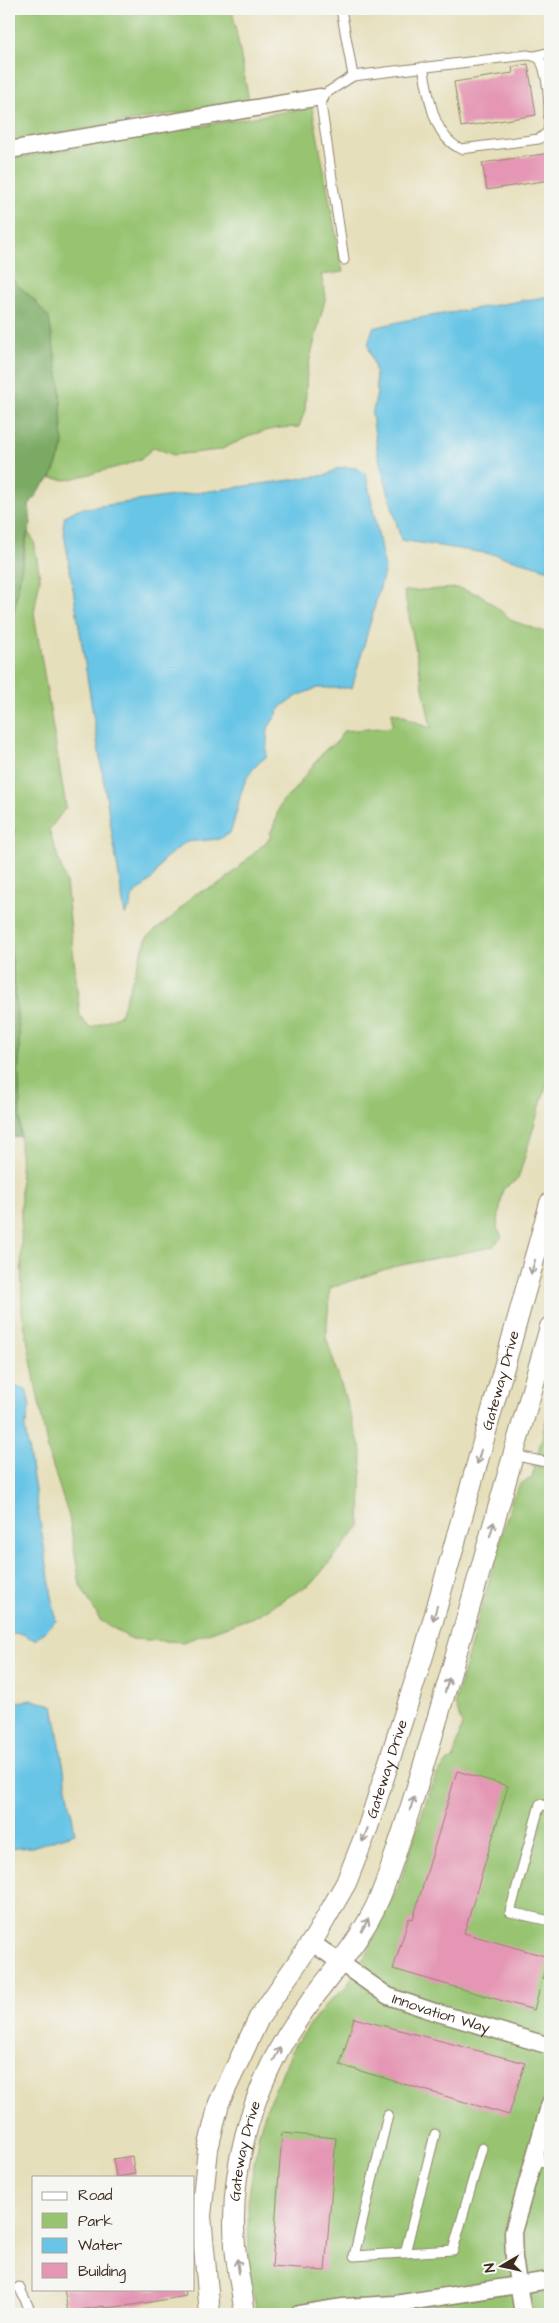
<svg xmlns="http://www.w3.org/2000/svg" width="559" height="2323" font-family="'Architects Daughter',sans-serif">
  <rect width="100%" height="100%" fill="#f6f6f2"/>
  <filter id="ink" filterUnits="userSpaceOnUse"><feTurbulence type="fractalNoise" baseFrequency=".02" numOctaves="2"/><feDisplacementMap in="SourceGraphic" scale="10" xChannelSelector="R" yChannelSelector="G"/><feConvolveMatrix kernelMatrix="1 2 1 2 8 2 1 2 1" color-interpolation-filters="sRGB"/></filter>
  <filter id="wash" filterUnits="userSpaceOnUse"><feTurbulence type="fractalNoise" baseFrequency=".0096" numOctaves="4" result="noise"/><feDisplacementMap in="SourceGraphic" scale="20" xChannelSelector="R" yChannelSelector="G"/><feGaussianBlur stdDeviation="1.12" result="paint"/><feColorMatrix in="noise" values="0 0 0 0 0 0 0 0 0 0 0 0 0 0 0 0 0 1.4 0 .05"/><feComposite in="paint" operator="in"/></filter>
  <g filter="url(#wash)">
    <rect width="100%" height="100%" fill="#e6dfbb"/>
    <!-- green -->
    <g fill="#98c472" stroke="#6a7748">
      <polygon points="9,9 232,9 249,101 9,142"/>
      <polygon points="312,107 343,272 321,275 326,296 307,371 305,410 299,427 278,428 254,434 220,450 173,455 154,447 142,458 125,465 67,480 51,478 63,448 60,386 49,318 32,298 9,277 9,159"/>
      <path d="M28,532L34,541L40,578L34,613L66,807L49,830L66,882L80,1017L90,1028L120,1015L147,937L170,919L195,894L222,883L270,838V833C279,819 275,803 290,795L325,750L338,741L343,731L392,727V712C407,715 417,724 431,728L404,591L458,588L481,595L513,621L550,634V1073L518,1179L503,1189L497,1228L502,1237L492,1247L392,1267L330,1288L326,1337L362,1452L360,1526L313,1582L256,1616L183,1642L131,1639L100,1620L80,1585L69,1517L48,1451L22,1312L19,1034L9,931V629L12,624Z"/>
      <polygon points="550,1404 550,2314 257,2314 249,2268 248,2202 259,2132 267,2107 295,2044 329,2001 345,1989 369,1949 399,1885 430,1789 438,1773 448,1761 453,1760 462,1724 455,1705 458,1691 512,1499 520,1484 532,1478"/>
    </g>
    <!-- forest -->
    <g fill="#7aaa64" stroke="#5a6a41">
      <polygon points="9,277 32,298 49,318 60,386 63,448 51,478 43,485 29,505 31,524 26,538 12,624 9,629"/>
      <polygon points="9,826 14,828 9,931 19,1034 20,1136 9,1138"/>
    </g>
    <!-- water -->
    <g fill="#68c5e6" stroke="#527882">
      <polygon points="550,296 550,570 497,555 401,540 378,454 372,415 377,393 375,369 368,345 373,328 407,320"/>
      <path d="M345,467L356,468L366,474L385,569L352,688H317L299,695L282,706L268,728L266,757C237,778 242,802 230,833L219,839L186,842L163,860L153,878L132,897L131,906L125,915L63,526L65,516L78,509L327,475L336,469Z"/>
      <polygon points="10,1384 26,1389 30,1405 25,1428 56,1621 35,1640 20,1633 9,1634 9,1385"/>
      <polygon points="32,1700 53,1705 75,1833 32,1847 9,1849 9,1703"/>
    </g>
    <g id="blocks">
      <!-- building -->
      <g fill="#e496b4">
        <polygon points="528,64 536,115 461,127 454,82 513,73 512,67"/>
        <polygon points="550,153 550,180 487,190 482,163"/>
        <polygon points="457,1771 508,1786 464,1933 548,1957 534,2010 393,1969 409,1918 413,1919"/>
        <polygon points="354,2018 525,2063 509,2115 340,2065"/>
        <polygon points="282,2133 336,2138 325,2271 272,2267"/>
        <polygon points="132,2156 135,2174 116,2177 113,2159"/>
        <polygon points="64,2289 185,2289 186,2296 133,2305 104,2308 104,2306 68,2312"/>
      </g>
    </g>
  </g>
  <g filter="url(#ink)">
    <use href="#blocks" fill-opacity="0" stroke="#90846c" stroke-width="1"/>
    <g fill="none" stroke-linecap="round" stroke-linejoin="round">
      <!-- service casing -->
      <g stroke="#90846c" stroke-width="11">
        <g id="service">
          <polyline points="341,9 353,76 320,97 344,260"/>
          <polyline points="535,56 550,52"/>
          <path d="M353,76L527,55C533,56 538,56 541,61C549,78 550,114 548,132L539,139L461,149C432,136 429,95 423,67"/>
          <polyline points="513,1455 550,1463"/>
          <polyline points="550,1807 540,1804 510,1912 550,1921"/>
          <polyline points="388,2115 354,2256 453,2250 482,2148"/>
          <polyline points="534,2160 550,2163"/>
          <polyline points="405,2253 435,2134"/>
          <polyline points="19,2287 32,2314"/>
        </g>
      </g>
      <!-- minor casing -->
      <g stroke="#90846c" stroke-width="19">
        <g id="minor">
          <polyline points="9,150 320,97"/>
          <path id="s1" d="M311,1942L388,1996L435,2012L550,2046"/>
          <polyline points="299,2314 343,2307 395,2304 550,2280"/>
          <polyline points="523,2314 514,2258 513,2232 550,2103"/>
        </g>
      </g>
      <!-- tertiary casing -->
      <g stroke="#90846c" stroke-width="22">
        <g id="tertiary">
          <path id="s2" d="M210,2314L201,2216L208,2149L219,2103L259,2018L315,1937L346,1883L367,1830L424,1653L550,1203"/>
          <path id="s3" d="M245,2314C242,2292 237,2269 235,2246C229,2174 250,2096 288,2034C320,1983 365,1942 385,1884C415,1799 439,1713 464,1627C493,1527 522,1427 550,1327"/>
        </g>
      </g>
      <!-- service -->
      <use href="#service" stroke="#fff" stroke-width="9"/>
      <!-- minor -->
      <use href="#minor" stroke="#fff" stroke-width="16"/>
      <!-- tertiary -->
      <use href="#tertiary" stroke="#fff" stroke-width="20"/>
    </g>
    <!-- one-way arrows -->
    <defs><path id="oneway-shaft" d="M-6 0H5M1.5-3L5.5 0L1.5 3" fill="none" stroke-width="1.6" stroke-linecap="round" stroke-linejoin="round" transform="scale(1.25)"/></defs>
    <g stroke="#a79f9a">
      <use href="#oneway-shaft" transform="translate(533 1267) rotate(106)"/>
      <use href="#oneway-shaft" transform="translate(479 1457) rotate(106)"/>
      <use href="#oneway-shaft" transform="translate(492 1529) rotate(-74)"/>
      <use href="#oneway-shaft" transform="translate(435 1613) rotate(106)"/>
      <use href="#oneway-shaft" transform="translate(447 1685) rotate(-74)"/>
      <use href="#oneway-shaft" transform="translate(412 1804) rotate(-72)"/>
      <use href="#oneway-shaft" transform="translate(365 1835) rotate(111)"/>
      <use href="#oneway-shaft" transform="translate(365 1925) rotate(-62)"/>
      <use href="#oneway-shaft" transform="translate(277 2054) rotate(-62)"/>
      <use href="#oneway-shaft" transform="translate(238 2266) rotate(-98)"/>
    </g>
  </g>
  <g text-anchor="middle" stroke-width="4" stroke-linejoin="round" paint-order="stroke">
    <!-- street labels -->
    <g font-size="15" fill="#3b2a1e" stroke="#f6f6f2">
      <text dy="5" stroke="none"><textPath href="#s2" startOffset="994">Gateway Drive</textPath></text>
      <text dy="5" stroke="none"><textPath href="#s2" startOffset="589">Gateway Drive</textPath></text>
      <text dy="5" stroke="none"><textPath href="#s1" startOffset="150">Innovation Way</textPath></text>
      <text dy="5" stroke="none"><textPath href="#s3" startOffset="165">Gateway Drive</textPath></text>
    </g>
  </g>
  <!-- margin -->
  <rect width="559" height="2323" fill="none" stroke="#f6f6f2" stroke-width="30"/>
  <!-- legend -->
  <rect x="32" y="2176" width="162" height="115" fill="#f6f6f2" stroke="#aba49d"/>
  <rect x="42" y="2192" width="25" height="8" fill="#ffffff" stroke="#aba49d"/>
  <text x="78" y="2200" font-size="15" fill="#3b2a1e">Road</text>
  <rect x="42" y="2213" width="25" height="15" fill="#98c472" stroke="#aba49d"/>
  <text x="78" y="2226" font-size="15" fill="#3b2a1e">Park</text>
  <rect x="42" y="2238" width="25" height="15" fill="#68c5e6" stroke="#aba49d"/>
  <text x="78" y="2250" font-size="15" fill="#3b2a1e">Water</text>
  <rect x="42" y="2263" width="25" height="15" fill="#e496b4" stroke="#aba49d"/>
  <text x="78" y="2276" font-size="15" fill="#3b2a1e">Building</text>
  <!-- north arrow -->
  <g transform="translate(502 2266) rotate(261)" stroke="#f6f6f2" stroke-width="4" paint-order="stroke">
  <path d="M0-4L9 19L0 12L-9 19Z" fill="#3b2a1e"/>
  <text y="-8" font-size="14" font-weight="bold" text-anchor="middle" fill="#3b2a1e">N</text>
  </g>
</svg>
